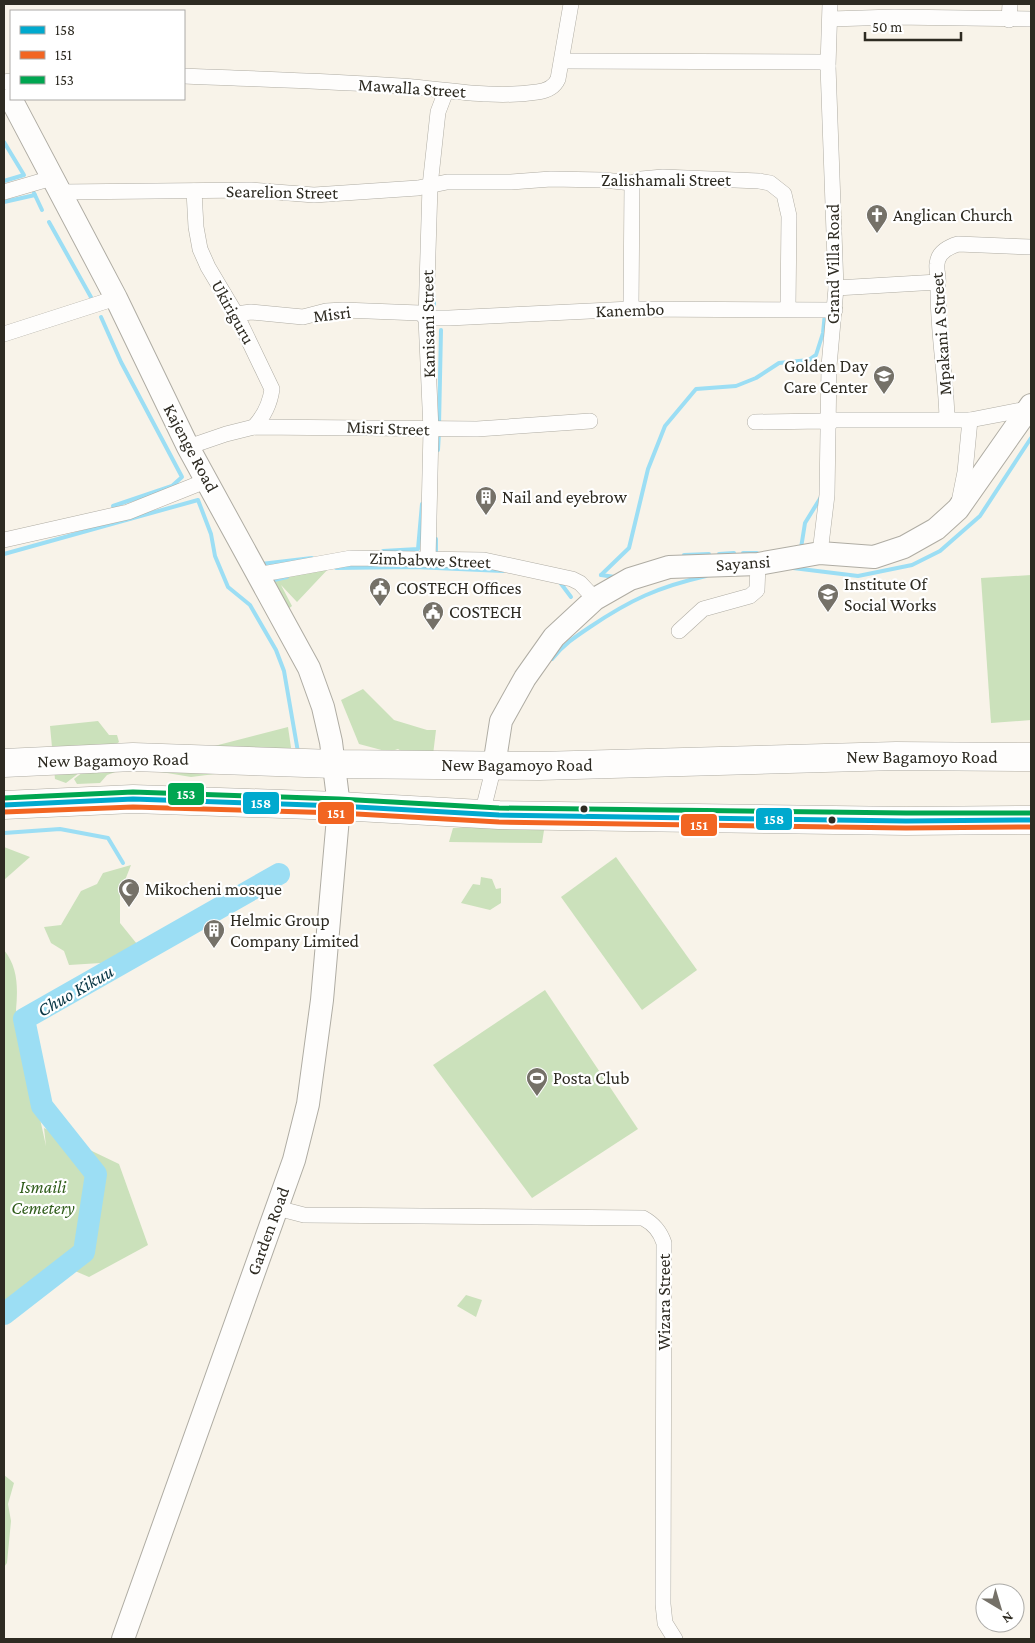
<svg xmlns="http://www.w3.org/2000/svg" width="1035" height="1643" font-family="'Crimson Pro',serif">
  <rect width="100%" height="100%" fill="#f8f3e9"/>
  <!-- green -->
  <g fill="#cbe1bb">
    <polygon points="330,567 297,602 281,585 292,606 287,610 271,584 274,579"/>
    <polygon points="1031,575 1031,720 991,723 981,578"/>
    <polygon points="363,689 394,720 427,730 436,730 433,755 409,756 398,749 389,752 359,744 341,700"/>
    <polygon points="98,721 109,735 117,735 119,742 66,783 55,779 50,726"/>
    <polygon points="288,727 294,768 247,770 191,777 155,771 156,761"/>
    <polygon points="119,744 118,771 107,775 100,783 77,784 74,779"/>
    <polygon points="545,824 542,843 449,842 453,828"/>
    <polygon points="4,847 30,857 4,880"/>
    <polygon points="616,857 697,970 642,1010 561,897"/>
    <polygon points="131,865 120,893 120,923 141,949 101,963 69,965 64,951 51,943 44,927 61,925 81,891 97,884 103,873"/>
    <polygon points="481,877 492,879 496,889 501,888 501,903 490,910 461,903 473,884 480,885"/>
    <path d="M4,950C18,967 18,988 16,1010L46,1146L44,1128L119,1164L148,1245L89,1277L68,1268L57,1261L4,1302Z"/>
    <polygon points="545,990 638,1129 532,1198 433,1065"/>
    <polygon points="466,1295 482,1300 476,1317 457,1306"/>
    <polygon points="4,1475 14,1483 8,1504 11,1521 7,1563 4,1567"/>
  </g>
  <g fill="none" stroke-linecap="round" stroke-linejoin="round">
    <!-- stream -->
    <g stroke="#9cdef4" stroke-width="4">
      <polyline points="4,142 24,175 4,181"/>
      <polyline points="34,193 42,210"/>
      <polyline points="4,202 35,195"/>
      <polyline points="49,222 92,299"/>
      <polyline points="434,297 434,306"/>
      <polyline points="101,317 121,362 182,477 172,486 113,506"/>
      <polyline points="439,425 441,330"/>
      <polyline points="438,450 439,432"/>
      <polyline points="801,548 805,523 821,497"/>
      <polyline points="383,551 418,549 422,504"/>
      <polyline points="743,553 757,553"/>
      <polyline points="4,554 198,500 211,534 215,556 228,587 250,605 276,650 284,671 298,752"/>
      <polyline points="719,554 734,553"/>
      <polyline points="436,555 436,539"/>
      <polyline points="684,555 709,554"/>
      <polyline points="261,564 312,558"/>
      <polyline points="336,568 414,567 503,571"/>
      <polyline points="793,568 858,576 912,565 940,551 980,516 1031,438"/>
      <polyline points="601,575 629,548 648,469 665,426 696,389 736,386 756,378 779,363 809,360 816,355 823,333 825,313"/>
      <polyline points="601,575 615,577"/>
      <polyline points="270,581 287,577"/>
      <polyline points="559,581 571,597"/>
      <path d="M552,659C563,645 575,637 590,627C630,600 658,587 706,576"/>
      <polyline points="4,833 60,829 108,838 123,863"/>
    </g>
    <!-- river -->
    <polyline stroke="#9cdef4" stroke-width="22" points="4,1314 84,1252 96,1174 42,1106 24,1019 279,874"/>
    <!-- street casing -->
    <g stroke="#afaca3" stroke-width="16">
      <g id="street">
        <polyline points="831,19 894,17 1031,19"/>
        <polyline points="1009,20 1010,4"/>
        <polyline points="563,61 823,62 828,66"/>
        <path d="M184,76C256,79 328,81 401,86C445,89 492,99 537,92C546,91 554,88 558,79L571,4"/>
        <polyline points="4,82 11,81"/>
        <path d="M194,191L196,227L200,249L208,267L236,314L272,389C270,404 264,416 254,427"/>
        <polyline points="4,192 52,178"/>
        <polyline points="61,192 251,190 314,195 418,188 447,182 511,182 551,179 603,180 632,183 641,179 663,177 759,181 770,183 784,194 789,216 788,308"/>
        <polyline points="836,288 938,282"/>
        <polyline points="631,309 632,183"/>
        <polyline points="236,314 251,312 303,317 326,311 343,310 420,313 426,318 449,318 631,309 835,310"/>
        <polyline points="4,334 116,298"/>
        <path d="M947,419C946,374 937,328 938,283C939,277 936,270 937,264C938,253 948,247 958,244L1031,247"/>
        <polyline points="755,422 823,421 828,424 834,420 970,420 1027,409"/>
        <polyline points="188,447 226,434 254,427 477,429 590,421"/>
        <polyline points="959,502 965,472 970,420"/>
        <polyline points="4,540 128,512 208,480"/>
        <polyline points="820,553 827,495 829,366 836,288 828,66 830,4"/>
        <polyline points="428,560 431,430 426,318 430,186 438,112 446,91"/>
        <polyline points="257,575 351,558 484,560 572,579 580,583 595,599"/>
        <polyline points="679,631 703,609 750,596 757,590 758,564"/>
        <polyline points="480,814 485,802 494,766"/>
        <path d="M277,1208L304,1215L643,1218C654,1224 660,1231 664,1243L663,1604L665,1623L675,1639"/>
      </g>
    </g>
    <!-- secondary casing -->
    <g stroke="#afaca3" stroke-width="24">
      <g id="secondary">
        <polyline points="11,99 116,298 188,447 309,668 323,707 331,742 339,806 322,1000 308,1104 294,1160 123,1639"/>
        <polyline points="494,766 501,721 525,678 554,637 595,599 630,579 669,567 758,564 820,553 874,557 904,547 936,529 958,509 1031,405"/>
      </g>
    </g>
    <!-- highway casing -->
    <g stroke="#afaca3" stroke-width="29">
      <g id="highway">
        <polyline points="4,763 133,757 334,764 539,766 896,756 1031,757"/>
        <polyline points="4,805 133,799 339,806 499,815 906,821 1031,820"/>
      </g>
    </g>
    <!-- street -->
    <use href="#street" stroke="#fefdfc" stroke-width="15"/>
    <!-- secondary -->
    <use href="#secondary" stroke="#fefdfc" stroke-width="22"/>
    <!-- highway -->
    <use href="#highway" stroke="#fefdfc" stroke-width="28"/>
    <!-- bus-1 casing -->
    <g stroke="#fff" stroke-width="9">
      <polyline id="bus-1" points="4,805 133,799 339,806 499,815 906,821 1031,820"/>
    </g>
    <!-- bus-2 casing -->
    <g stroke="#fff" stroke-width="9">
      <polyline id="bus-2" points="4,812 133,807 339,813 499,822 906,828 1031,827"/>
    </g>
    <!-- bus-3 casing -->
    <g stroke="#fff" stroke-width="9">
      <polyline id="bus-3" points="4,798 133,792 339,799 499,808 906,813 1031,813"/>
    </g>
    <!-- bus-1 -->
    <use href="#bus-1" stroke="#00a9ce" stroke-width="5"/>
    <!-- bus-2 -->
    <use href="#bus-2" stroke="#f26522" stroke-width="5"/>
    <!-- bus-3 -->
    <use href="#bus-3" stroke="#00a651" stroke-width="5"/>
  </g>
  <!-- icons -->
  <defs>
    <g id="church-pin" transform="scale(1.125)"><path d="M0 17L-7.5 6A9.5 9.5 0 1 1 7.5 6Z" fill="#757168" stroke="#fff"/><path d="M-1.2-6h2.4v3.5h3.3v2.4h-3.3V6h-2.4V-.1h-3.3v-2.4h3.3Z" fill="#fff"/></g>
    <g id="school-pin" transform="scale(1.125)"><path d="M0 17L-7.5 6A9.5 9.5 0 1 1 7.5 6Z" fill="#757168" stroke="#fff"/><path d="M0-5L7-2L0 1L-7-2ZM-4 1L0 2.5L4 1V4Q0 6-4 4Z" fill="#fff"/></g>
    <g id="building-pin" transform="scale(1.125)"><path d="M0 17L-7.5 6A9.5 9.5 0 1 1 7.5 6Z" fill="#757168" stroke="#fff"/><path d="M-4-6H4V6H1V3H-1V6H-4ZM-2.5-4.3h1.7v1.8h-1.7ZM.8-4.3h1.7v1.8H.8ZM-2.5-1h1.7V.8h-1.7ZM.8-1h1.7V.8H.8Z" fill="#fff"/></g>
    <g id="civic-pin" transform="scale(1.125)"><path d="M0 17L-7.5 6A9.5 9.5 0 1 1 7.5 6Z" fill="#757168" stroke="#fff"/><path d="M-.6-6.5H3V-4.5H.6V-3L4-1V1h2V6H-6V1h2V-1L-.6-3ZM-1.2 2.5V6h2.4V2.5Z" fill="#fff"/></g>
    <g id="university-pin" transform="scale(1.125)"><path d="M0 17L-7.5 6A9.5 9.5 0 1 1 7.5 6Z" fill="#757168" stroke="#fff"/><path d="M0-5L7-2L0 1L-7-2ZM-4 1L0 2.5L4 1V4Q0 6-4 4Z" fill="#fff"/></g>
    <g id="mosque-pin" transform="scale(1.125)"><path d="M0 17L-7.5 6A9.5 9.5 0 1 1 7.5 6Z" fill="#757168" stroke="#fff"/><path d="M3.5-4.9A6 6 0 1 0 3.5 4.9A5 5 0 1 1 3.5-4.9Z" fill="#fff"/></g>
    <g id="stadium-pin" transform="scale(1.125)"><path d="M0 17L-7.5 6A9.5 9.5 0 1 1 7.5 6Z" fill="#757168" stroke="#fff"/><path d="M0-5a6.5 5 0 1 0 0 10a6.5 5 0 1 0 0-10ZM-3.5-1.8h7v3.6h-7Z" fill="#fff"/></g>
  </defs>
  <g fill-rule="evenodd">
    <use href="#church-pin" x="877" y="215"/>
    <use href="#school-pin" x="884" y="376"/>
    <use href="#building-pin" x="486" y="497"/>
    <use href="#civic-pin" x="380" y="588"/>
    <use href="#university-pin" x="828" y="594"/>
    <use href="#civic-pin" x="433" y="612"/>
    <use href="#mosque-pin" x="129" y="889"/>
    <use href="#building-pin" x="214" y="930"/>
    <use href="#stadium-pin" x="537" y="1078"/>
  </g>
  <!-- markers -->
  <g fill="#2e2b22" stroke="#fff" stroke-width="2">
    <circle cx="584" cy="809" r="4.5"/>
    <circle cx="832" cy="820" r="4.5"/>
  </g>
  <g text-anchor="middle" stroke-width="4.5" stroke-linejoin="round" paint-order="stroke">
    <!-- street labels -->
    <g font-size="18" fill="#2e2b22" stroke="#fff">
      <text transform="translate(412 88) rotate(4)" y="6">Mawalla Street</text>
      <text x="666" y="186">Zalishamali Street</text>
      <text transform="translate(282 192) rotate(1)" y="6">Searelion Street</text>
      <text transform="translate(833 264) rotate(-90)" y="6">Grand Villa Road</text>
      <text transform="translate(630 310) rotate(-2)" y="6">Kanembo</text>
      <text transform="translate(233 312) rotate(61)" y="6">Ukiriguru</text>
      <text transform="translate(332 314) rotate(-7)" y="6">Misri</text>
      <text transform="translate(428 324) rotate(-91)" y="6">Kanisani Street</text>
      <text transform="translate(941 334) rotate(-94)" y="6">Mpakani A Street</text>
      <text transform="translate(388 428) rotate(2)" y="6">Misri Street</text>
      <text transform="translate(191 448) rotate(62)" y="6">Kajenge Road</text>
      <text transform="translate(430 560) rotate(2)" y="6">Zimbabwe Street</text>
      <text transform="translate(743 563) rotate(-4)" y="6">Sayansi</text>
      <text x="922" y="763">New Bagamoyo Road</text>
      <text transform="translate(113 760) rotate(-1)" y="6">New Bagamoyo Road</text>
      <text x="517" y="771">New Bagamoyo Road</text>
      <text transform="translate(268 1231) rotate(-70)" y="6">Garden Road</text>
      <text transform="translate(664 1302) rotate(-90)" y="6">Wizara Street</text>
    </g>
    <!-- poi labels -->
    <g font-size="18" fill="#2e2b22" stroke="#fff" text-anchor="start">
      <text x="893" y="221">Anglican Church</text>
      <text x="868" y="372" text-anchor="end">Golden Day<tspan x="868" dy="21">Care Center</tspan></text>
      <text x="502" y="503">Nail and eyebrow</text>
      <text x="844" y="590">Institute Of<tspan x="844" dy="21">Social Works</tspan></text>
      <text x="396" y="594">COSTECH Offices</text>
      <text x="449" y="618">COSTECH</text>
      <text x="145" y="895">Mikocheni mosque</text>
      <text x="230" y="926">Helmic Group<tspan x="230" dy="21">Company Limited</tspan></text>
      <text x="553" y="1084">Posta Club</text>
    </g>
    <!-- park labels -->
    <g font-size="18" font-style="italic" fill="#305d1b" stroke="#fff">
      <text x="43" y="1193">Ismaili<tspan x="43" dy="21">Cemetery</tspan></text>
    </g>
    <!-- water labels -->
    <g font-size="19" font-style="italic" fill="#053342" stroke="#fff">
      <text transform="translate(75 990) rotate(-30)" y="7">Chuo Kikuu</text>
    </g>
  </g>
  <g stroke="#fff" stroke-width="2">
    <rect x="167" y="782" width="38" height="24" rx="5" fill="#00a651"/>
    <rect x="242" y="791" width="38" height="24" rx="5" fill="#00a9ce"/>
    <rect x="317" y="801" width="38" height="24" rx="5" fill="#f26522"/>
    <rect x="755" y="807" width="38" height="24" rx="5" fill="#00a9ce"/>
    <rect x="680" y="813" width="38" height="24" rx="5" fill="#f26522"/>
  </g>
  <g font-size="14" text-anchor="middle" font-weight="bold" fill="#fff">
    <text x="186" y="799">153</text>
    <text x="261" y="808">158</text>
    <text x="336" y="818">151</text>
    <text x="774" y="824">158</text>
    <text x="699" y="830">151</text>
  </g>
  <!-- border -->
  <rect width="1035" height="1643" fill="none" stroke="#2e2b22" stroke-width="10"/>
  <!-- legend -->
  <rect x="10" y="10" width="175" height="90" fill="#ffffff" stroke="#abaaa7"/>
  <rect x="20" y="26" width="25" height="8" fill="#00a9ce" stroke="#abaaa7"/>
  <text x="55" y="35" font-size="15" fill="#2e2b22">158</text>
  <rect x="20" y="51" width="25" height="8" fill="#f26522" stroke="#abaaa7"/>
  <text x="55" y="60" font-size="15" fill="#2e2b22">151</text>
  <rect x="20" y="76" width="25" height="8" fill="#00a651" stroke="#abaaa7"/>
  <text x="55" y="85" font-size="15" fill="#2e2b22">153</text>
  <!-- north arrow -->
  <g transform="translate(1000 1608) rotate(142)"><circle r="24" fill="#ffffff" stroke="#abaaa7"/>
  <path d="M0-4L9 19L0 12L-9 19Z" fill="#757168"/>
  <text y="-8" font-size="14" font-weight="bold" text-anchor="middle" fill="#2e2b22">N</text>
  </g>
  <!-- scale -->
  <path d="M865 32v8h96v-8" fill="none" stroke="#2e2b22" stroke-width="2.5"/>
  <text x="872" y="32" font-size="15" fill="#2e2b22" stroke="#ffffff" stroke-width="4" paint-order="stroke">50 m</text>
</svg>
